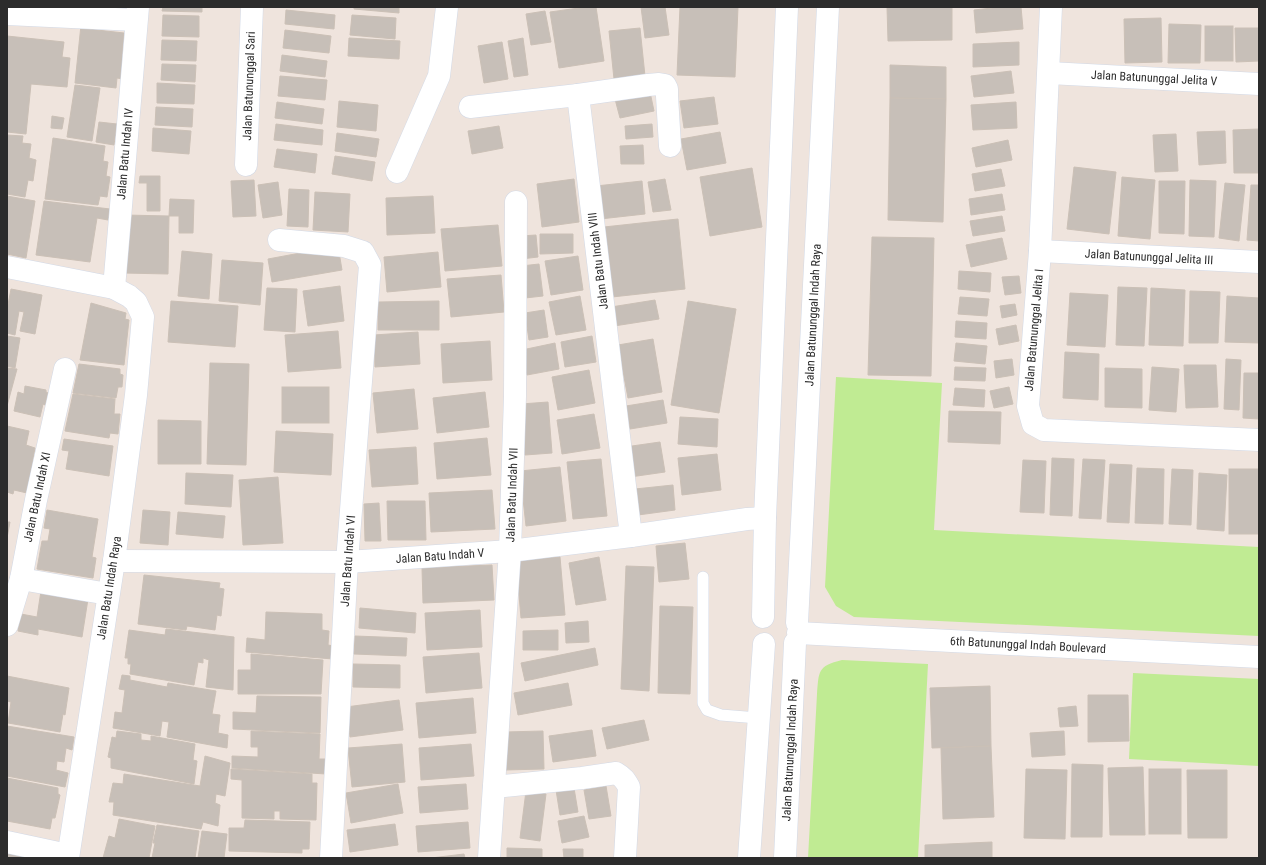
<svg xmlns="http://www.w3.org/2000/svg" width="1266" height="865" font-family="'Roboto Condensed',sans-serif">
  <rect width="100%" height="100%" fill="#efe4dd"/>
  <!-- green -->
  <g fill="#c0eb93">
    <polygon points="836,377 942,383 934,530 1259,547 1259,636 854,617 836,606 825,587"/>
    <path d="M842,660L928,664L918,858H808L817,694C819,672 817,666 842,660Z"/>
    <polygon points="1133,673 1259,679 1259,766 1129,759"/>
  </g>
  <!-- building -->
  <g fill="#c7bfb8" stroke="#cbc0b6">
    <polygon points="163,7 202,7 202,12 162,11"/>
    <polygon points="354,7 399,7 399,13 354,9"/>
    <polygon points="586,7 596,7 604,61 559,68 550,12"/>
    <polygon points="641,7 665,7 669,35 645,38"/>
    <polygon points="680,7 738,7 735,77 677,75"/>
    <polygon points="887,7 952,7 952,40 888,41"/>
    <polygon points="1001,7 1021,7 1023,29 976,33 974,10"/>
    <polygon points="286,10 335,15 334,29 285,24"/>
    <polygon points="545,11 551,42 531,45 526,14"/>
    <polygon points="163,15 199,16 199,37 162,36"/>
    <polygon points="352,15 396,18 395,39 350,35"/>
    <polygon points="1161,18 1162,62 1125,63 1124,19"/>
    <polygon points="1169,24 1201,25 1200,63 1168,63"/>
    <polygon points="81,25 88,25 88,29 124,33 122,56 126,57 123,79 117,78 116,88 75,83"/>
    <rect x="1205" y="26" width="28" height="35"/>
    <polygon points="640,28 645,76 614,79 609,31"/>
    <polygon points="1235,28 1259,28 1259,61 1236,62"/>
    <polygon points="285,30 331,36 329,53 283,48"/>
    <polygon points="7,36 64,42 62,57 70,58 67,87 31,84 26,134 7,132"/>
    <polygon points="349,38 400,41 399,59 348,56"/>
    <polygon points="523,38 528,75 514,77 508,41"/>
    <polygon points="162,40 197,41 196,61 161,60"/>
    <polygon points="502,42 508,79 484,83 478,46"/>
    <polygon points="1019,42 1019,65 973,67 973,44"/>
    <polygon points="282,55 327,61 325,77 280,71"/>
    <polygon points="162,64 196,65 195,82 161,80"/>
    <polygon points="890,65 946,67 946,99 890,98"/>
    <polygon points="1011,71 1014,93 974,97 971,76"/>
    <polygon points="280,76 327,80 325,100 278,96"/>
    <polygon points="157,83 195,85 194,104 157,103"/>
    <polygon points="75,85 100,88 92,141 67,137"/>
    <polygon points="650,92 654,111 620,118 615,99"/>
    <polygon points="714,97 718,124 684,128 680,101"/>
    <polygon points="890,98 946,99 943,222 888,220"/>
    <polygon points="339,101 378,105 376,131 337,127"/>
    <polygon points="277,102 324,109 322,124 275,118"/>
    <polygon points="1016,102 1017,128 973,130 971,105"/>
    <polygon points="156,107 193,109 192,127 155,125"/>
    <polygon points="52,116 64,118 62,129 51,128"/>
    <polygon points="99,122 117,124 114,145 96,142"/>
    <polygon points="276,124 323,130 322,145 274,140"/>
    <polygon points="652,124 653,137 626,139 625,126"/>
    <polygon points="499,126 503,148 472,154 468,131"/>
    <polygon points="153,128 191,131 189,154 152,151"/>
    <polygon points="1259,129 1259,173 1234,173 1233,130"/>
    <polygon points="1225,131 1226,163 1199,165 1197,132"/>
    <polygon points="720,132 726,163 687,170 681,139"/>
    <polygon points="337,133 379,139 376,157 335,151"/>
    <polygon points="1176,134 1178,171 1155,172 1153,135"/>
    <polygon points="7,135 23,136 22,143 31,144 29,158 36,160 33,181 28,180 25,197 7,194"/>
    <polygon points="53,138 105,146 103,161 108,162 106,176 110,177 107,197 100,196 98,205 45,199"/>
    <polygon points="1008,140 1012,160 976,167 972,148"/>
    <polygon points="643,145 644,164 621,164 620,146"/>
    <polygon points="277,149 317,154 315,173 274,167"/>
    <polygon points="335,156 375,162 372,181 332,174"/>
    <polygon points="1074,167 1116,172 1109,234 1067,229"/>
    <polygon points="752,168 762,227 710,236 700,177"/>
    <polygon points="1001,169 1005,186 975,191 972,174"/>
    <polygon points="140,176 160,176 160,211 147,211 147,183 139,183"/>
    <polygon points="1122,177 1155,180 1150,239 1118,236"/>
    <polygon points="574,179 579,222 542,227 537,184"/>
    <polygon points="665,179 671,210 653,212 648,182"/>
    <polygon points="254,180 256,216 233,217 231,181"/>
    <polygon points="1190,180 1216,181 1214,237 1189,236"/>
    <polygon points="642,181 645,214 600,219 596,186"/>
    <polygon points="1159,181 1185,181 1184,234 1159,233"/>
    <polygon points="278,182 282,215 263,218 258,185"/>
    <polygon points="1225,183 1245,185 1239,241 1219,238"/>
    <polygon points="1251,185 1259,185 1259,241 1247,240"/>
    <polygon points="289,189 309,190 308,227 287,226"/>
    <polygon points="315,192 350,194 348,232 313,230"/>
    <polygon points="1002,194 1005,210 971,215 969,199"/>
    <polygon points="7,196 35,201 26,258 7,254"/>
    <polygon points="433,196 435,233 387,235 386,198"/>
    <polygon points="170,199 194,200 193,233 179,233 179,216 169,216"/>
    <polygon points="44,201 110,209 108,220 97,218 90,262 36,255"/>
    <polygon points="125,215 169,216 168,274 124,273"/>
    <polygon points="1002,216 1005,231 973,236 970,221"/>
    <polygon points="678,219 685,289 612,297 604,227"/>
    <polygon points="498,225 502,266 445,271 441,229"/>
    <polygon points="540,234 573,234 573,253 540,254"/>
    <polygon points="536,235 538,257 521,259 520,236"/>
    <polygon points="872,237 934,238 931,376 868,375"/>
    <polygon points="1002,238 1007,259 971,267 966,245"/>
    <polygon points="338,246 342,270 272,282 268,259"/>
    <polygon points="182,251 212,254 209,299 178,296"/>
    <polygon points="438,252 441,287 387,292 384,257"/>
    <polygon points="578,256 583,290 551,295 545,261"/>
    <polygon points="222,260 263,263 260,305 219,301"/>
    <polygon points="539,264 543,296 525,298 521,266"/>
    <polygon points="959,271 991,273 990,292 958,289"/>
    <polygon points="501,275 504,312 451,317 447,279"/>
    <polygon points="1019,276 1021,293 1005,295 1002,277"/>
    <polygon points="340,286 344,321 308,326 303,291"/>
    <polygon points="1118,287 1147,288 1144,346 1116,345"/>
    <polygon points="267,288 297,289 295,332 264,330"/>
    <polygon points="1151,288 1185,290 1183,346 1149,345"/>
    <polygon points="11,289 42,295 35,334 20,331 24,312 19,311 15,335 7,333 7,310"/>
    <polygon points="1190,291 1220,292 1218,343 1189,343"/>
    <polygon points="1070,293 1108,295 1105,347 1067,345"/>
    <polygon points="580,296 586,330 556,335 549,302"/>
    <polygon points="1227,296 1259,298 1259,343 1225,342"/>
    <polygon points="960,297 989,299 987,316 958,314"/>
    <polygon points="655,300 659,319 614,326 611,307"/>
    <polygon points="171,301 238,306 235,347 168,342"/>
    <polygon points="439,301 439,330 378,330 378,302"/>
    <polygon points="688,301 736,309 719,413 671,405"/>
    <polygon points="91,303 126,313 125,319 129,320 124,365 80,360"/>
    <polygon points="1015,304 1017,315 1002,318 1000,306"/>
    <polygon points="544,310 548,337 529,340 525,313"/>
    <polygon points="956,321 987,323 986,339 955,337"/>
    <polygon points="1016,325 1019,341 999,345 996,329"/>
    <polygon points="338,331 341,368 288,372 285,335"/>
    <polygon points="418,332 420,364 375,367 374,335"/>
    <polygon points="7,336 20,338 15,368 7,366"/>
    <polygon points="592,336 596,362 565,367 561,342"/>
    <polygon points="653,339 662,392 628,398 618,345"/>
    <polygon points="490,341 492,380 443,383 441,344"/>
    <polygon points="555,343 559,369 527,375 522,350"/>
    <polygon points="956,343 987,346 985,364 954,361"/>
    <polygon points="1065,352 1099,354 1098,400 1063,398"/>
    <polygon points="1012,359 1014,375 996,378 994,361"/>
    <polygon points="1226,359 1241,360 1239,410 1224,409"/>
    <polygon points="210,363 249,364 246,465 207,464"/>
    <polygon points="79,364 120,369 120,374 123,375 122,387 118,387 116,398 73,393"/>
    <polygon points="1184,365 1216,365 1218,407 1186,408"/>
    <polygon points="955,367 986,368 985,381 954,380"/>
    <polygon points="1152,367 1179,369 1176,412 1149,410"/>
    <polygon points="7,368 17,369 7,406"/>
    <polygon points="1105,368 1142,369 1142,408 1105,407"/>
    <polygon points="589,370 595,403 558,410 552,377"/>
    <polygon points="1244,373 1259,373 1259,419 1243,418"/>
    <polygon points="25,386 46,390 46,392 48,393 45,405 43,404 40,417 14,411 18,392 24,394"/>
    <rect x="282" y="387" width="47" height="36"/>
    <polygon points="1009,387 1013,404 994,408 990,391"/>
    <polygon points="955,388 985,390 984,407 953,405"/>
    <polygon points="414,389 418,429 377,433 373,393"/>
    <polygon points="485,392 489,427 437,433 433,398"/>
    <polygon points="73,394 115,399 114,414 120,414 118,434 110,433 109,438 65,431"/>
    <polygon points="663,400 667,423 630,429 626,406"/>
    <polygon points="548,402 552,453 525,455 521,404"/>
    <polygon points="949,411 1001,412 1000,444 948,442"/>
    <polygon points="594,414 600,448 562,454 557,420"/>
    <polygon points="680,417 718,419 717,447 678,444"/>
    <polygon points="158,420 201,421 201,464 158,464"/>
    <polygon points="7,426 29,431 26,445 35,448 32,464 34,464 27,493 14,490 13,494 7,492"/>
    <polygon points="276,431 333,434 331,475 274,472"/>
    <polygon points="487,438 491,475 437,479 434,443"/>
    <polygon points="64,439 113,446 109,476 66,469 69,451 62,450"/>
    <polygon points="660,442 665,472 630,477 625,447"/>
    <polygon points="416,447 418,484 372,487 369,450"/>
    <polygon points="717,454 721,490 682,495 678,458"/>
    <polygon points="1052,458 1074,459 1072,516 1050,515"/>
    <polygon points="601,459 607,516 573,519 567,462"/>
    <polygon points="1083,459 1105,460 1101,519 1079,518"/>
    <polygon points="1023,460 1046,461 1044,513 1020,512"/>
    <polygon points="1110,464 1132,465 1129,523 1107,522"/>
    <polygon points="560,467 566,521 526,526 520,471"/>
    <polygon points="1137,468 1164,469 1163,524 1135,523"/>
    <polygon points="1172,469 1193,470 1191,525 1169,524"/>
    <rect x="1229" y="469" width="30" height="65"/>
    <polygon points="186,473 233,475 231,507 185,504"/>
    <polygon points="1199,473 1227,475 1224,531 1197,529"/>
    <polygon points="278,477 283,543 243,545 239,480"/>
    <polygon points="673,485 675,510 638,515 635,489"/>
    <polygon points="492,490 495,529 431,532 429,493"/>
    <polygon points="387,501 425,501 426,540 388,540"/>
    <polygon points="379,503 381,541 365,541 364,504"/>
    <polygon points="47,510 98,519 92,557 96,558 93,578 37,569 42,541 48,541 50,529 44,528"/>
    <polygon points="143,510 170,512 168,545 140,543"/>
    <polygon points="178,512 225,516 223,538 176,534"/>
    <polygon points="7,522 10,522 7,538"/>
    <polygon points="685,543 689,579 659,582 656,546"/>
    <polygon points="560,557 565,615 521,618 516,560"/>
    <polygon points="599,557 606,600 576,605 569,563"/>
    <polygon points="492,565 494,600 423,603 422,568"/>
    <polygon points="626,566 654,567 649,691 621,689"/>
    <polygon points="144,575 220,583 219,588 224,589 221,616 217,615 215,630 187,626 186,630 138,624"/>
    <polygon points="41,591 88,599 82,637 38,629 38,635 18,631 21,614 37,617"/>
    <polygon points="660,606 693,607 690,694 658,693"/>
    <polygon points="360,608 416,613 415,633 359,628"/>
    <polygon points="480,610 482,647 427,650 425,613"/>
    <polygon points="266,612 322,614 322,630 329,631 328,645 334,646 333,659 246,652 247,638 265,640"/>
    <polygon points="588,621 589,642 566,643 565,623"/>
    <polygon points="166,629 234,637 233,690 206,687 209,660 203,658 203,663 198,662 194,685 130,674 131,664 128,664 128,658 125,658 129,630 165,635"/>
    <polygon points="558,630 558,650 523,650 523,631"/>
    <polygon points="355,636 407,638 406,656 354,654"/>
    <polygon points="595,648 598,665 525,681 521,663"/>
    <polygon points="479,653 482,688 426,693 423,657"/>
    <polygon points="251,654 323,660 321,694 238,694 238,670 251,670"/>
    <polygon points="353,664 400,665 400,688 353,687"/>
    <polygon points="122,675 130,676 130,680 167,687 168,683 216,691 212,714 220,715 218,733 228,735 227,748 167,737 169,722 162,721 160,736 113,728 115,712 122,713 125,690 119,689"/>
    <polygon points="7,676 69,688 65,715 63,714 60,732 8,723 11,702 7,701"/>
    <polygon points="568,683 572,705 518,715 514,693"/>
    <polygon points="990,686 991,746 932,748 930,688"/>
    <polygon points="1088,695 1128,695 1129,741 1088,742"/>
    <polygon points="257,696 321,697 320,733 233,729 233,712 256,713"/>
    <polygon points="473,698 476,733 419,738 416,703"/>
    <polygon points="399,700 403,730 350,737 346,707"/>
    <polygon points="1076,706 1078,726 1060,727 1058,708"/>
    <polygon points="644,720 649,740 607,749 602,728"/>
    <polygon points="7,726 74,737 72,750 66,748 64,762 57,761 56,770 68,773 65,787 7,776"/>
    <polygon points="592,730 596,756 553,762 549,736"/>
    <polygon points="117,731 141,734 141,740 151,741 151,736 195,744 193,760 197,761 194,784 111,768 111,758 108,757 112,737 116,738"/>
    <polygon points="251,731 320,734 319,759 327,759 326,774 232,768 232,756 258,757 258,747 251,747"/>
    <polygon points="543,731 544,769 505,770 504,732"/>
    <polygon points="1064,731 1065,755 1032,757 1030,733"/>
    <polygon points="402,744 405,782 352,787 348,748"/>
    <polygon points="471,744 474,776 421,780 419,748"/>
    <polygon points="991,746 994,817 943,819 941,748"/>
    <polygon points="205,756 230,763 225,796 216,794 215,803 220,805 218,826 203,822 201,829 113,815 114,802 109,802 113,783 123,784 124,774 200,786"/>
    <polygon points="1072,764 1103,765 1102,837 1071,837"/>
    <polygon points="1143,767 1145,835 1110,835 1108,768"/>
    <polygon points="231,769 312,774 312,783 317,783 316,820 280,819 280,811 274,811 274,819 242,818 242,780 231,779"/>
    <polygon points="1026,769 1067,770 1065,839 1024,838"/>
    <rect x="1149" y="769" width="32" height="65"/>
    <polygon points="1187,770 1227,770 1227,838 1188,838"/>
    <polygon points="7,778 58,788 58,794 60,795 55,818 52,818 50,829 7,821"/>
    <polygon points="398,784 403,813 351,823 346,793"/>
    <polygon points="466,784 468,809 420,813 418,787"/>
    <polygon points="606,786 611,816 589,819 584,790"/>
    <polygon points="574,788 578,812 560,815 556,790"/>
    <polygon points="526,791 546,794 540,841 520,838"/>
    <polygon points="584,816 589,837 562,843 558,821"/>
    <polygon points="119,819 155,826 149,858 103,858 109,836 115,838"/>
    <polygon points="245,820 310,822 309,849 302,849 302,853 229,851 229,828 244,828"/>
    <polygon points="468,822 470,848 418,852 416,826"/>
    <polygon points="395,824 398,845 350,852 347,830"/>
    <polygon points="157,825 199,831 195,858 152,858 155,843 153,843"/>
    <polygon points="202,831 227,834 224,858 198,858"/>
    <polygon points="992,842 992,858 925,858 925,845"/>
    <polygon points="507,848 542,849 542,858 507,858"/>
    <polygon points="7,849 45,858 7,858"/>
    <polygon points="563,849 583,849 583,858 564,858"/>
    <polygon points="464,854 465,858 431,858"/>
  </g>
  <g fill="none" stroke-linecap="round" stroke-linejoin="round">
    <!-- service casing -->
    <g stroke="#d2d9e6" stroke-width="12">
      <polyline id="service" points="703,577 703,703 707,710 721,715 758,718"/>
    </g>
    <!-- minor casing -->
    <g stroke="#d2d9e6" stroke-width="23">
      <g id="minor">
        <polyline points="1051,7 1040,251 1028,406 1033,424 1044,430 1259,440"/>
        <polyline points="7,14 136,20"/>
        <polyline points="1049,73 1259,84"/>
        <polyline points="578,95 648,85 659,84 665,85 667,89 667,96 670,146"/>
        <polyline points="470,107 578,95 631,536"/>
        <polyline points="246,165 252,7"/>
        <polyline points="397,172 439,76 447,7"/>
        <polyline points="279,240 344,246 363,252 370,265 347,562 331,858"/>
        <polyline points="1040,251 1259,262"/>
        <polyline points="7,267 114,288 129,296 136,302 143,317 136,395 114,561 68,858"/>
        <polyline points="114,288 138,7"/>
        <polyline points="114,561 347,562 392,559 510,551 631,536 747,519 765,518"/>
        <polyline points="21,579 108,594"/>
        <polyline points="7,625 21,579 36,500 65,369"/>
        <polyline points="798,633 1259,657"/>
        <path d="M494,787L582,778L616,773C623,777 625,780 629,787L625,858"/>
        <polyline points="7,842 68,855"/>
        <polyline points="489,858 510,551 515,396 516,202"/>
      </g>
    </g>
    <!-- tertiary casing -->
    <g stroke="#d2d9e6" stroke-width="23">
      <g id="tertiary">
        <polyline points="763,617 765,518 787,7"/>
        <polyline points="797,623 828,7"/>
        <polyline points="749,858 764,644"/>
        <polyline points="785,858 795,643"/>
      </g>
    </g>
    <!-- service -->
    <use href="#service" stroke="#fff" stroke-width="11"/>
    <!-- minor -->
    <use href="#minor" stroke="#fff" stroke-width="22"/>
    <!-- tertiary -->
    <use href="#tertiary" stroke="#fff" stroke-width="22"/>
  </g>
  <g text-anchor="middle" stroke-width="4" stroke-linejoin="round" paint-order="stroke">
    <!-- street labels -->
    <g font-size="12" fill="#2c2c2c" stroke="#fff">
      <text transform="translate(1154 78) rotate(3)" y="4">Jalan Batununggal Jelita V</text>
      <text transform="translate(249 86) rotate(-88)" y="4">Jalan Batununggal Sari</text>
      <text transform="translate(125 154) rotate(-85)" y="4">Jalan Batu Indah IV</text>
      <text transform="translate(1149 257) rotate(3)" y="4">Jalan Batununggal Jelita III</text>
      <text transform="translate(598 261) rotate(-97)" y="4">Jalan Batu Indah VIII</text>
      <text transform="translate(813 315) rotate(-87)" y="4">Jalan Batununggal Indah Raya</text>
      <text transform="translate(1034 330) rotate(-85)" y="4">Jalan Batununggal Jelita I</text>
      <text transform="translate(512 495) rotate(-88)" y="4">Jalan Batu Indah VII</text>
      <text transform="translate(37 497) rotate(-78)" y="4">Jalan Batu Indah XI</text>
      <text transform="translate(440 556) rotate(-4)" y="4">Jalan Batu Indah V</text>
      <text transform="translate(348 561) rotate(-86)" y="4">Jalan Batu Indah VI</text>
      <text transform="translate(109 588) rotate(-81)" y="4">Jalan Batu Indah Raya</text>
      <text transform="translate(1028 645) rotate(3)" y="4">6th Batununggal Indah Boulevard</text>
      <text transform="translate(790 750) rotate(-87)" y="4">Jalan Batununggal Indah Raya</text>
    </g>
  </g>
  <!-- border -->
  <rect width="1266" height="865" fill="none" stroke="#2c2c2c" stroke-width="16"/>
</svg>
